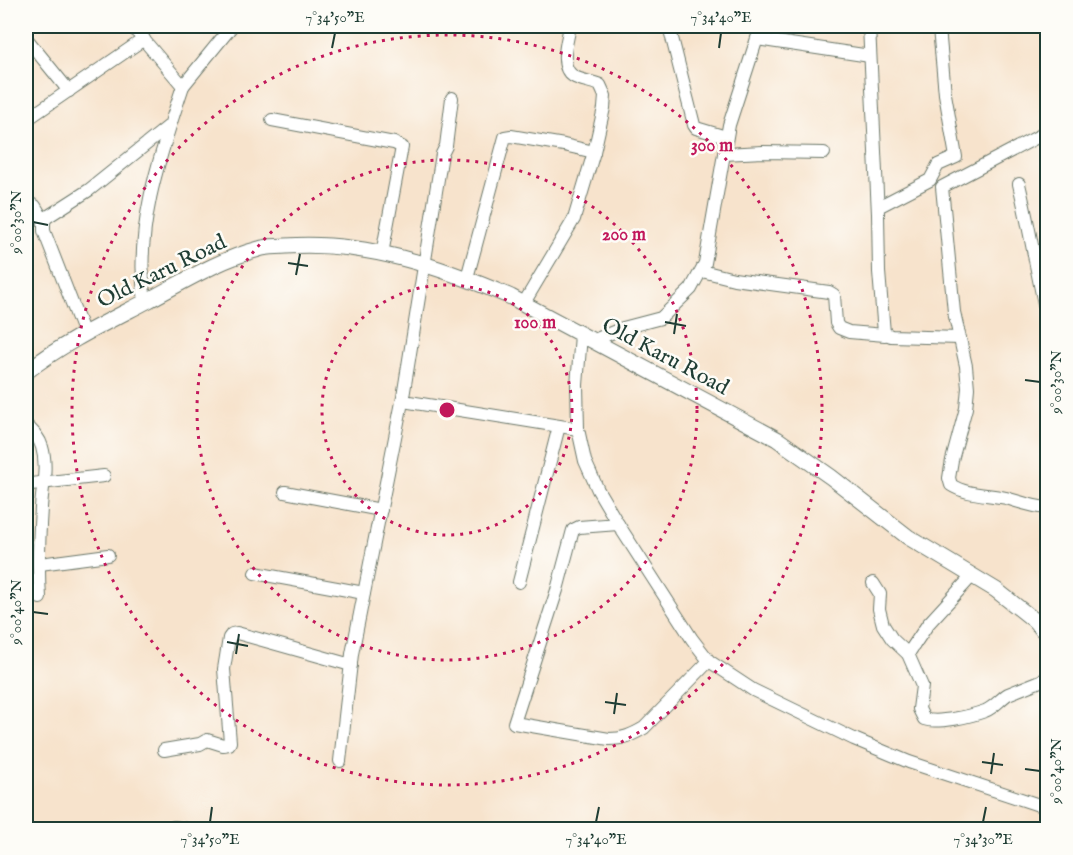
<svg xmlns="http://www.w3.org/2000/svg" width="1073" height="855" font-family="'IM FELL English',serif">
  <rect width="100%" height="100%" fill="#fdfcf7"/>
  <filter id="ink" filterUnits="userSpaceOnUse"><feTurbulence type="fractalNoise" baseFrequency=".0167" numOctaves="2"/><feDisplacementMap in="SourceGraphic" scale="12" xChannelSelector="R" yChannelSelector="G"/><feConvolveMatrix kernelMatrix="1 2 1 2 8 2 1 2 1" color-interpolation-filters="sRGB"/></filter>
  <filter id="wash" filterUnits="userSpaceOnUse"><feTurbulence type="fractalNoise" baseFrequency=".008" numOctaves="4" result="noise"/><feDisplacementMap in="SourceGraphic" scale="24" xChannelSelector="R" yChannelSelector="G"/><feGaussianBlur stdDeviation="1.35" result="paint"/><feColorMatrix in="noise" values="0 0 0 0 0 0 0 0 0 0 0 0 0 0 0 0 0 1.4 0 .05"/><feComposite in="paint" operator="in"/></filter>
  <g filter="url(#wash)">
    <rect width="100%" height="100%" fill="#f7e3cc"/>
  </g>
  <g filter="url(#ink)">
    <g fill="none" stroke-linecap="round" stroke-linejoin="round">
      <!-- minor casing -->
      <g stroke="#6b7769" stroke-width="14">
        <g id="minor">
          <path d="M132,26L183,86C160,155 134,229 145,302"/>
          <polyline points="669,26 694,125 696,128 726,137"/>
          <polyline points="869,26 878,214 879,272 884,333 891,336 960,338"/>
          <polyline points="26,38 69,91"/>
          <polyline points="757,39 870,56"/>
          <polyline points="183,86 232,26"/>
          <polyline points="26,120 144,39"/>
          <polyline points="272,120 394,143 402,147 382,254"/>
          <path d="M1045,133L942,187L954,312L966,366L968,388L966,408L952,460L949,478L951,485C966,495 988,494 1006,498C1020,502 1033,507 1048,508"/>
          <polyline points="724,154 763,152 824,153"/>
          <path d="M1019,184C1030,230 1037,275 1048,321"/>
          <polyline points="26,202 35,206 44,221"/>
          <polyline points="878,207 930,180 938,165 956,157 945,94 939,28 941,26"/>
          <polyline points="702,271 734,279 829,292 834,295 836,323 839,328 849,332 885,335"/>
          <polyline points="467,278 505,137 511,136 564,145 594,152"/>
          <path d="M524,303L574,219L594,152L604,108L605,96L600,85C591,81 581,81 573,76C558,66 568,39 570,26"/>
          <polyline points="84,334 44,231 44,221 47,217 89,190 169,126"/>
          <polyline points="581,335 577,385 578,429 585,461 598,490 618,524 692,639 709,661 753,690 854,739 909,762 1048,808"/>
          <polyline points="592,341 623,328 661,318 691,289 705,263 729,125 761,26"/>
          <polyline points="26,353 32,367"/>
          <polyline points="403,401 578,429"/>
          <path d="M26,425C33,432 39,437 42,447C48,467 42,488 41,508C39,538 38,568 40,598"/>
          <polyline points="26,487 31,484 104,476"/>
          <polyline points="285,492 381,510"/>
          <path d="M618,524L579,527L573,530L557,590L514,723L609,739C623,739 632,735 644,728L709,661"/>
          <polyline points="40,564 108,555"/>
          <polyline points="255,573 364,593"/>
          <polyline points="519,582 559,426"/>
          <path d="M873,583L880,594L879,609L883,625L892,639L908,654L922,686L919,709L924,719C938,724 971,716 985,711C995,707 1000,699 1008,694L1048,678"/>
          <polyline points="908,654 928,624 972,576"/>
          <polyline points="164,750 200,744 207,740 223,745 229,744 230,742 224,669 229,638 232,634 237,633 351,665"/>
          <polyline points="340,761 352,654 403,397 442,154 446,146 452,98"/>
          <polyline points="172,830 174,827 191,830"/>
        </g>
      </g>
      <!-- major casing -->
      <g stroke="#6b7769" stroke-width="17">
        <path id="major" d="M26,372C63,343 105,323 147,301C183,282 220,259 259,249C268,246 277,247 286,246C363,240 442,267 511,297L777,439L831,477L908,537L996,590L1034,620L1048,636"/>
      </g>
      <!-- minor -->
      <use href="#minor" stroke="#fff" stroke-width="12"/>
      <!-- major -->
      <use href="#major" stroke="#fff" stroke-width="15"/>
    </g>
  </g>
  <!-- ticks -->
  <path fill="none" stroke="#1f3d34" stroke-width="2" d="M332,48L335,33M719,48L721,33M33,222L48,225M288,263L308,266M296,275L300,254M665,322L686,326M674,334L677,314M1025,380L1040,382M33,612L48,614M227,642L248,646M236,654L239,634M605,702L626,705M614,714L617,693M982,762L1003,765M1025,769L1040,771M991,774L994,753M210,822L212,807M596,822L599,807M983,822L986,807"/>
  <!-- distance rings -->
  <g fill="none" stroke="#c2185b" stroke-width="3" stroke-dasharray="3 6">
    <circle cx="447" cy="410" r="125"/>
    <circle cx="447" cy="410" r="250"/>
    <circle cx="447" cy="410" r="375"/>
  </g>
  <g text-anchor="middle" stroke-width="5" stroke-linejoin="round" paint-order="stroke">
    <!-- street labels -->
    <g font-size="22" fill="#1f3d34" stroke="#fdfcf7">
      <text transform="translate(161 270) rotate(-26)" y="8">Old Karu Road</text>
      <text transform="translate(666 355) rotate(28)" y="8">Old Karu Road</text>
    </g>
  </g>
  <circle cx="447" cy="410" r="9" fill="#c2185b" stroke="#fdfcf7" stroke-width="3"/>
  <g font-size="18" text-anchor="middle" font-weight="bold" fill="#c2185b" stroke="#fdfcf7" stroke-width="5" stroke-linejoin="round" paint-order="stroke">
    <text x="712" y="151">300 m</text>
    <text x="624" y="240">200 m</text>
    <text x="535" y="328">100 m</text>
  </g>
  <!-- margin -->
  <rect width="1073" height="855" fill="none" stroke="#fdfcf7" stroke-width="66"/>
  <rect x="33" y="33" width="1007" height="789" fill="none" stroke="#1f3d34" stroke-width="2"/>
  <g font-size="15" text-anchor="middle" fill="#1f3d34">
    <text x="335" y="22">7°34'50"E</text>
    <text x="721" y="22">7°34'40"E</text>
    <text transform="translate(16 222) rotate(-90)" y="5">9°00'30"N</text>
    <text transform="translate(1056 382) rotate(-90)" y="5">9°00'30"N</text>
    <text transform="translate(16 612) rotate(-90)" y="5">9°00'40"N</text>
    <text transform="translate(1056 771) rotate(-90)" y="5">9°00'40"N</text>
    <text x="210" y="844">7°34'50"E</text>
    <text x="596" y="844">7°34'40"E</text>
    <text x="983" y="844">7°34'30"E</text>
  </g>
</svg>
